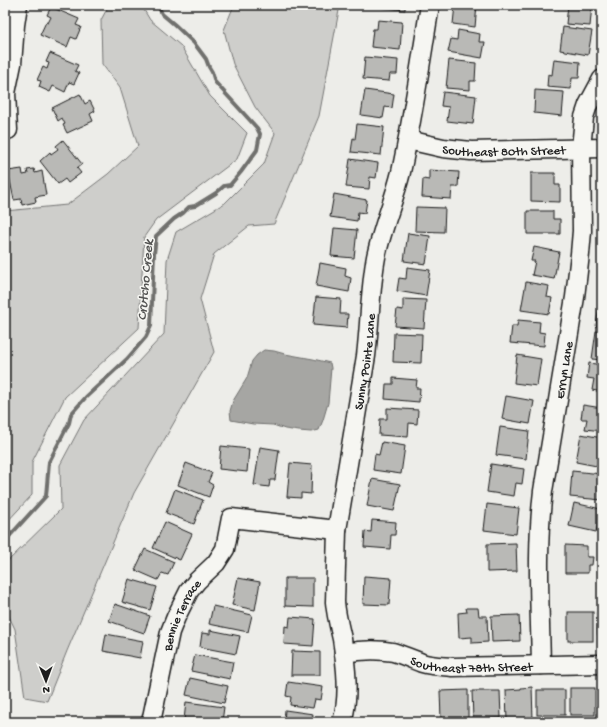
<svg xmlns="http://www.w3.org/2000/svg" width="607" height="727" font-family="'Gochi Hand',sans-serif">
  <rect width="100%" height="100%" fill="#edede9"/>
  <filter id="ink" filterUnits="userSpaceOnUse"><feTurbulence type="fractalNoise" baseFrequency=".025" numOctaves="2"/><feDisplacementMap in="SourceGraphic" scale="8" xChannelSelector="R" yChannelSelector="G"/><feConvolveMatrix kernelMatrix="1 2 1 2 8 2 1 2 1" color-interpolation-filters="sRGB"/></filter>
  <g filter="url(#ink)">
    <!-- green -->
    <g fill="#cececb" stroke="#757574">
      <polygon points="109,5 141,5 150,20 181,46 210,96 247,133 237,159 156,220 144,237 139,328 65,397 32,462 32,495 5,524 5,211 67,205 108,174 138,146 120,88 102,64 101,20"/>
      <polygon points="234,5 340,5 319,116 274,224 249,226 214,254 200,299 214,352 134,493 67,651 47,701 25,697 15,629 5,608 5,564 61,509 60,465 84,420 164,334 167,260 176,232 225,203 264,164 275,133 255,107 233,64 224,30"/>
    </g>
    <!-- water -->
    <polygon fill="#a6a6a3" stroke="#6f6f6d" points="264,350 274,351 285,354 313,359 330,363 331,368 328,403 323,420 319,430 311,432 299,431 285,429 273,425 253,424 231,420 230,411 233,401 247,378 252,361 257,355"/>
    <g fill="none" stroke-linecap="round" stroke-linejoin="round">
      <!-- stream -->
      <g stroke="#6f6f6d" stroke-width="4">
        <polyline points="5,541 46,496 49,462 69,423 71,414 86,397 127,359 146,337 151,326 154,254 156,236 174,219 183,213 189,207 195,206 216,193 224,186 230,185 241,172 257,150 260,134 257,128 215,82 212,72 209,67 206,59 194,43 175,25 162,14 158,5"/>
        <polyline points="5,641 8,673 5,679"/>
      </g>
    </g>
    <!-- building -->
    <g fill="#b9b9b6" stroke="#1c1c1c">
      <polygon points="71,5 82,5 80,9"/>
      <polygon points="377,5 405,5 405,10 377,7"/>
      <polygon points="455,5 477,5 475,27 453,24"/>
      <polygon points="568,5 592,5 590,26 566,24"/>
      <polygon points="51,7 79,19 76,25 81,27 76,39 71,37 67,47 40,35 46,22 48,23 51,17 47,15"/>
      <polygon points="378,20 402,22 400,50 371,47 373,29 377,29"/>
      <polygon points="563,27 592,31 588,55 560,50"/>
      <polygon points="458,30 480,34 479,42 485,42 482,58 448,52 451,39 457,40"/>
      <polygon points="50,53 78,65 75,71 79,73 74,84 69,82 65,92 53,86 50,92 39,87 41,81 37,80 43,67 47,69 49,63 46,62"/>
      <polygon points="365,57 398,60 397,74 390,74 389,81 363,79"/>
      <polygon points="554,59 580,62 579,78 572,78 571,89 547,87 548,74 552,75"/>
      <polygon points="449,60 476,63 475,81 470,81 470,90 446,88"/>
      <polygon points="365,90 394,94 392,108 385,107 383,118 361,115"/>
      <polygon points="535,90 564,92 562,116 534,113"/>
      <polygon points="443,92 476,96 473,124 447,121 449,107 441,106"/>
      <polygon points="80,94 85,104 90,101 95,111 90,114 93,121 67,133 63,125 65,124 62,118 58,121 52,108"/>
      <polygon points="357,124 384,127 381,155 351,152 353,138 355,139"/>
      <polygon points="63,140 82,164 77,168 81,173 68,183 65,179 58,184 40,161 50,152 51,154 58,149 56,146"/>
      <polygon points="350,159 378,163 376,178 370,177 369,189 346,187"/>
      <polygon points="22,169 23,175 28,174 27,170 34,169 35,173 42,171 46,195 35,197 36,202 22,205 21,199 14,200 8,171"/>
      <polygon points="429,170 459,172 458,187 452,187 451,199 422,197 423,179 429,180"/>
      <polygon points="531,173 555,173 555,185 560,185 560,202 531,201"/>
      <polygon points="334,194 367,200 365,213 358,212 357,221 330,217"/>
      <polygon points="416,207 445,208 444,232 415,231"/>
      <polygon points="527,211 553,211 553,219 560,219 560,234 527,234"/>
      <polygon points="334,228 357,230 354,258 331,256"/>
      <polygon points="408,233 430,236 426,264 404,261"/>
      <polygon points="534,247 559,252 554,279 532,275 535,261 531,261"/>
      <polygon points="320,263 346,268 345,276 351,278 349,292 316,286"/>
      <polygon points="407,267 430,270 426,296 397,291 399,278 406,279"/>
      <polygon points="526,282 549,286 547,297 552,298 549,314 521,310"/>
      <polygon points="316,297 341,299 340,314 348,314 347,328 313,325"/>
      <polygon points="600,298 602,298 602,327 596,326"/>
      <polygon points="403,299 426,300 424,328 395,326 397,309 403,310"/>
      <polygon points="518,320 540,322 539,332 545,333 544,346 510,343 512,326 517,326"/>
      <polygon points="596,331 602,332 602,360 592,359"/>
      <polygon points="394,333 422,334 421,363 393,362"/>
      <polygon points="517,355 541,359 537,386 514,383"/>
      <polygon points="589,363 602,365 602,392 592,390 594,379 587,378"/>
      <polygon points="393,378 417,380 416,388 420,388 419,402 385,399 386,384 393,384"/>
      <polygon points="506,396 534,401 530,424 502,419"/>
      <polygon points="583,405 602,408 602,431 585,429 587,419 581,419"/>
      <polygon points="387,408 418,410 417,424 409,423 408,437 379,435 380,419 387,419"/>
      <polygon points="500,427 529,431 526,459 496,455"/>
      <polygon points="581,434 602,438 602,467 576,462"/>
      <polygon points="382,442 405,446 401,474 373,470 375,454 379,455"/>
      <polygon points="221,446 249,449 247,472 219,469"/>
      <polygon points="260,447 279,450 275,480 270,480 269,487 254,485"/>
      <polygon points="186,463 212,473 208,482 213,485 209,497 178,485"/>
      <polygon points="290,463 312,465 311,494 301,493 301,498 287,497"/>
      <polygon points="491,464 524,469 522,484 516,483 514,496 487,492"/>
      <polygon points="572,471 602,474 602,500 570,497"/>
      <polygon points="372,479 400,484 394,511 367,506"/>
      <polygon points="175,489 203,500 194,524 166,513"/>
      <polygon points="574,503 601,509 596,532 569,526"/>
      <polygon points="487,504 519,508 516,534 484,530"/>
      <polygon points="372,520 396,522 395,535 391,535 390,549 364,547 365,531 371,532"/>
      <polygon points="165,522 192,534 180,560 153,548"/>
      <polygon points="516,543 517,571 487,572 487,544"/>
      <polygon points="565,545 587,546 587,557 593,557 592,565 588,565 588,573 565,573"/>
      <polygon points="145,549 174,562 168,575 162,573 158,580 135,570"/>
      <polygon points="364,576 391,578 389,605 363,604"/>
      <polygon points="238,578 260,582 255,610 232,605"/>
      <polygon points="285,578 313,578 313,607 285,606"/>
      <polygon points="129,579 157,587 150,610 122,602"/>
      <polygon points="115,604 150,616 144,633 109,621"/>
      <polygon points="213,606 252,615 248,632 209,624"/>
      <polygon points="466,608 478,608 479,616 487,616 488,642 472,643 472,637 459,638 458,613 467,612"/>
      <rect x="568" y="612" width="25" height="29"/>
      <polygon points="597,612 602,612 602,635 598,635"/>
      <polygon points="519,615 520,641 492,642 491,616"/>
      <polygon points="290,617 315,619 313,646 284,644 285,626 289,627"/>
      <polygon points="210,630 240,636 236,654 200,647 202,633 210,634"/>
      <polygon points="106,634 143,641 140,658 103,651"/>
      <polygon points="292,651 320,652 320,675 291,675"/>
      <polygon points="195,655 233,662 230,679 191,671"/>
      <polygon points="190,678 228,686 224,703 186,695"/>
      <polygon points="288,682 323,687 321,700 315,699 313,708 290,705 291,697 286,696"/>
      <polygon points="532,687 533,720 507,721 506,690 521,689 521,688"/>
      <rect x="570" y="688" width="25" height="27"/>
      <polygon points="468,690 468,722 451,722 451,719 441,719 440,691"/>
      <rect x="537" y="690" width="28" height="25"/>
      <polygon points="472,691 500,691 501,718 473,719"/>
      <polygon points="186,702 224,707 222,722 200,722 184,720"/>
      <polygon points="285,710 313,714 312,722 284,722"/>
    </g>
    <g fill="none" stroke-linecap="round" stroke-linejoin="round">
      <!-- minor casing -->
      <g stroke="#1c1c1c" stroke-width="21">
        <g id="minor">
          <polyline points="8,130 6,93 12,64 15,25 18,5"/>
          <path id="s1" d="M408,140L443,148L471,151L602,148"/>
          <path id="s2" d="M344,653C360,650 376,649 393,652C403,655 412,659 422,663C432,666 442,666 452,667L602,664"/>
          <path id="s3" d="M541,665C540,607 536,549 543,491L575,297L580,254L582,231L581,148L583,128L584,117L588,105L602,79"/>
          <path id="s4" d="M151,722L170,632L176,617L189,591L197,581L216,563L225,549L231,518L337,530"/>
          <path id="s5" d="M342,722C350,696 346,665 342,639C339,626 336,614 335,602L337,530L366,356C370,323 370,289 376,257C382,228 394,201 401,172C413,118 421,60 430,5"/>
        </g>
      </g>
      <!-- minor -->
      <use href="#minor" stroke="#f6f6f2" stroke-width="18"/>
    </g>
  </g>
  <g text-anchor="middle" stroke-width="3" stroke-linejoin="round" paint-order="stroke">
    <!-- street labels -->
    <g font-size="13" fill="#1c1c1c" stroke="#f6f6f2">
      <text dy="5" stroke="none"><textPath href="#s1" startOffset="97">Southeast 80th Street</textPath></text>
      <text dy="5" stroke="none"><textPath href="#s5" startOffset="364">Sunny Pointe Lane</textPath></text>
      <text dy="5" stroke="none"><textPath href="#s3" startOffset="297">Erryn Lane</textPath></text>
      <text dy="5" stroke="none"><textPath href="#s4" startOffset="112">Bennie Terrace</textPath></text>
      <text dy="5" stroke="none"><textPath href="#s2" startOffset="130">Southeast 78th Street</textPath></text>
    </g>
    <!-- water labels -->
    <g font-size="14" font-style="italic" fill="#535352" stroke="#f6f6f2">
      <text transform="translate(144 280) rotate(-85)" y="5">Crutcho Creek</text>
    </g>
  </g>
  <!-- margin -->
  <rect width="607" height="727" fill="none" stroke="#f6f6f2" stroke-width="20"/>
  <rect x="10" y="10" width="587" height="707" fill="none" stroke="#1c1c1c" stroke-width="1.5" filter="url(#ink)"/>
  <!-- north arrow -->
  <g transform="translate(46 681) rotate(179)" stroke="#f6f6f2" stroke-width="3" paint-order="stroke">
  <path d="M0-3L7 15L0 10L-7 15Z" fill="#1c1c1c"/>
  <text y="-6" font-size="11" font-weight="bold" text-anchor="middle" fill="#1c1c1c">N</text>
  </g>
</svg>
